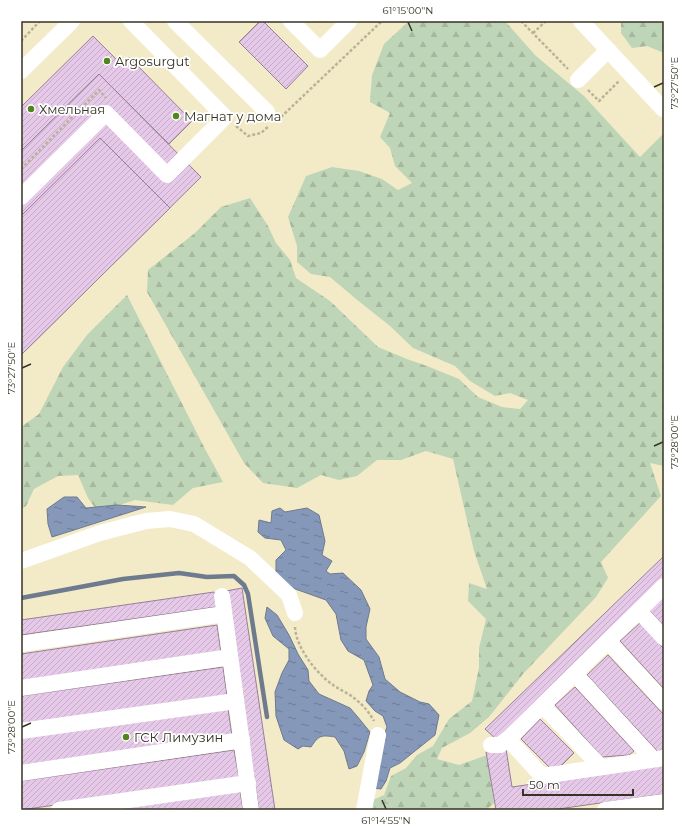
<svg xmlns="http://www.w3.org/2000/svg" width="685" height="831" font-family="Montserrat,sans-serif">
  <defs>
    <pattern id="forest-firs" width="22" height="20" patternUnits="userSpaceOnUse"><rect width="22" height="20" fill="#bfd5b7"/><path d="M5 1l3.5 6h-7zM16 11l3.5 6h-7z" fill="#a5b79d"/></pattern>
    <pattern id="wetland-marsh" width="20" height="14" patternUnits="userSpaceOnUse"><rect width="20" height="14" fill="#bfd5b7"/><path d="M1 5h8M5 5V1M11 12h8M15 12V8" fill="none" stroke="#a5b79d"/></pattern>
    <pattern id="water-ripples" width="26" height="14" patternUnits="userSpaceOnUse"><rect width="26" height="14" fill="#8698b9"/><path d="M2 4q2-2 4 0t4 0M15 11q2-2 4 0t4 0" fill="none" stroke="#6e7d96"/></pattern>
    <pattern id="building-hatch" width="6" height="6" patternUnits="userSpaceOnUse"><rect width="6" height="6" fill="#e6c9e8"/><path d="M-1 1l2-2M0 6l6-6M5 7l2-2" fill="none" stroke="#c6adc7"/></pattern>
  </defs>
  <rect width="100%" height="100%" fill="#f3ebc8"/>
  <!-- forest -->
  <g fill="url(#forest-firs)">
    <polygon points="409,21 505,21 536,56 584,96 640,157 664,133 664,466 650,463 661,496 601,562 608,578 596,597 523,674 489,717 470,733 442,748 437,759 459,765 487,755 494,803 486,810 393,810 384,795 391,776 406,768 417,755 433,746 449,719 472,701 479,668 479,648 486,619 468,601 469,583 487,589 474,551 453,459 426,451 401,460 377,460 357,476 339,480 321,475 297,488 263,483 244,463 147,292 148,270 195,233 221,207 250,198 268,226 276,243 290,260 296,278 330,301 378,347 407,359 427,366 459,379 478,397 502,407 520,409 528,400 510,393 495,396 470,381 455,366 413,348 390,326 356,299 330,277 311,274 297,262 297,246 288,217 306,176 332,167 359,171 382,179 398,190 412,183 395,166 390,148 380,137 390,113 370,102 372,75 384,44"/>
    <polygon points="621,21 664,21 664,53 647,46 632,48 621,33"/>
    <polygon points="127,295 205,449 223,482 193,488 173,505 135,500 98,512 88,498 78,475 58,476 34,489 26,506 21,509 21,427 39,414 63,367 87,335"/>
  </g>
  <!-- wetland -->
  <polygon fill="url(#wetland-marsh)" points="384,795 393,810 369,810 373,800"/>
  <!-- water -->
  <g fill="url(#water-ripples)" stroke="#6e7a8d">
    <polygon points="64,497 77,497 86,508 117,505 146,507 52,537 48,524 47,509"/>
    <polygon points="280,508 285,512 307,508 319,515 325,541 322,555 332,561 326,571 330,574 343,573 361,590 370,609 366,627 366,639 379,657 385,679 400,692 420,702 429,704 439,715 435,735 400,763 390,768 386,781 381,789 373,788 380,746 387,727 383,716 375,711 366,701 369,691 373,685 364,660 348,651 341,640 336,614 326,600 284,585 276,573 276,560 286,550 281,540 265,538 258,532 259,520 271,523 272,511"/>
    <path d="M267,607L277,615L289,635L298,654L308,670L309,681L319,694L350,708L357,716L370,732L364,752L357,766L349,769L344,751L335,737C321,735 319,735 311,747L303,746L298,749L284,740L276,716L275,692L282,673L289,660V649L273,636L265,618Z"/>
  </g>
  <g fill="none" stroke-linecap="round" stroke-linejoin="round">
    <!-- stream -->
    <polyline stroke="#6e7a8d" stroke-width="4.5" points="21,598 123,579 179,573 207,577 234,576 244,585 248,594 267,717"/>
  </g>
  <!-- building -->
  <g fill="url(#building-hatch)" stroke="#977f98">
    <polygon points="260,21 263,21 308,66 286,89 239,42"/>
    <polygon points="93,36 122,65 129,57 192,121 169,144 99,74 21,151 21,107"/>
    <polygon points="99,74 201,177 21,355 21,151"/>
    <polygon points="100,138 170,208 21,355 21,216"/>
    <polygon points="664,556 664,578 497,740 485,729"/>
    <polygon points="242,588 275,810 259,810 226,591"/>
    <polygon points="214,592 216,607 21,635 21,620"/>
    <polygon points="664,596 664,626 649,610"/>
    <polygon points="640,623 664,649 664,689 620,641"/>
    <polygon points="217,625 221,653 21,682 21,654"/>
    <polygon points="608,655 664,715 664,752 659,753 587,675"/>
    <polygon points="223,667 227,696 21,725 21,696"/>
    <polygon points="575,687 634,751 629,755 602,757 555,705"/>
    <polygon points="228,709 232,736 21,767 21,738"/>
    <polygon points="540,719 574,753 562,765 550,768 521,739"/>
    <polygon points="506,749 512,787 664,765 664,794 551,810 496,810 486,752"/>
    <polygon points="234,750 239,778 21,810 21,781"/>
    <polygon points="240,791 243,810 109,810"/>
  </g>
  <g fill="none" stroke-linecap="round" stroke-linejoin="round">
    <!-- path -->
    <g stroke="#bab497" stroke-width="2.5" stroke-dasharray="3 2" stroke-linecap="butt">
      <polyline points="521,21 568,69"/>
      <polyline points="533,33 546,21"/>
      <polyline points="21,41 40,21"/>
      <polyline points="588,90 599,101 619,81"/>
      <polyline points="281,117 382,21"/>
      <polyline points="236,126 248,136 261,133 269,126"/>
      <polyline points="21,169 99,90 106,98"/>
      <path d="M295,627C296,648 317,674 333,685C340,690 348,693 354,698C363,705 369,712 374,721"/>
    </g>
    <!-- minor -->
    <g stroke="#fff" stroke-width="16">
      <polyline points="175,21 267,112"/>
      <polyline points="291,21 320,50 349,21"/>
      <polyline points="581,21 663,109 664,108"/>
      <polyline points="21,71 72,21"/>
      <polyline points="578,80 608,50"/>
      <polyline points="21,197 106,113 167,175 225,117 131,21"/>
      <polyline points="21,561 100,533 146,521 170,519 194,524 250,558 289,595 295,613"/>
      <polyline points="222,596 251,810"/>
      <polyline points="639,611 664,638"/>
      <polyline points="608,641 664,702"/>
      <polyline points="21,644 224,614"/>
      <polyline points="575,674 653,759"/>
      <polyline points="21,688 230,657"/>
      <polyline points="543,706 601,767"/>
      <polyline points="21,731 236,701"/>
      <polyline points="508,739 542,776 664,758"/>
      <polyline points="491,745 500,745 508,739 664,586"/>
      <polyline points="21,773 242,740"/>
      <polyline points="59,810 248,783"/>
      <polyline points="364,810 378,735"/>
      <polyline points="605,810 664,802"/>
    </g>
  </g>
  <!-- ticks -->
  <path fill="none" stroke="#363325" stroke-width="1.5" d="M408,22L412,31M654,87L663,83M22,368L31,364M654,446L663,442M22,727L31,723M382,800L386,809"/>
  <!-- markers -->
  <g fill="#51861d" stroke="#fff" stroke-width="1.5">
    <circle cx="107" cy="61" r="4"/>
    <circle cx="31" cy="109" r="4"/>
    <circle cx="176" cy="116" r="4"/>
    <circle cx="126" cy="737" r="4"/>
  </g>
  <g text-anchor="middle" stroke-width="3.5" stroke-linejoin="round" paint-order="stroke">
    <!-- poi labels -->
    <g font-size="13" fill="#363325" stroke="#fff" text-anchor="start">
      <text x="115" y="66">Argosurgut</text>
      <text x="39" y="114">Хмельная</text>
      <text x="184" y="121">Магнат у дома</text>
      <text x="134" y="742">ГСК Лимузин</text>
    </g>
  </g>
  <!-- border -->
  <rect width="685" height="831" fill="none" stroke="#ffffff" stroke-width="44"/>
  <!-- scale -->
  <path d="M523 789v6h110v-6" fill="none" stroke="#363325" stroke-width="2"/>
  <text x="529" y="789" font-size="12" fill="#363325" stroke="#ffffff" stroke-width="3" paint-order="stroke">50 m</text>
  <rect x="22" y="22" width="641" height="787" fill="none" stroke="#363325" stroke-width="1.5"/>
  <g font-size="10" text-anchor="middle" fill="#363325">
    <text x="408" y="14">61°15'00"N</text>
    <text transform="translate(674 83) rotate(-90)" y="4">73°27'50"E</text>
    <text transform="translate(11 368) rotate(-90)" y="4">73°27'50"E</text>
    <text transform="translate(674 442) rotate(-90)" y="4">73°28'00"E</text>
    <text transform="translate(11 727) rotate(-90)" y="4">73°28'00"E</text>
    <text x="386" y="824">61°14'55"N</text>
  </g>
</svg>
